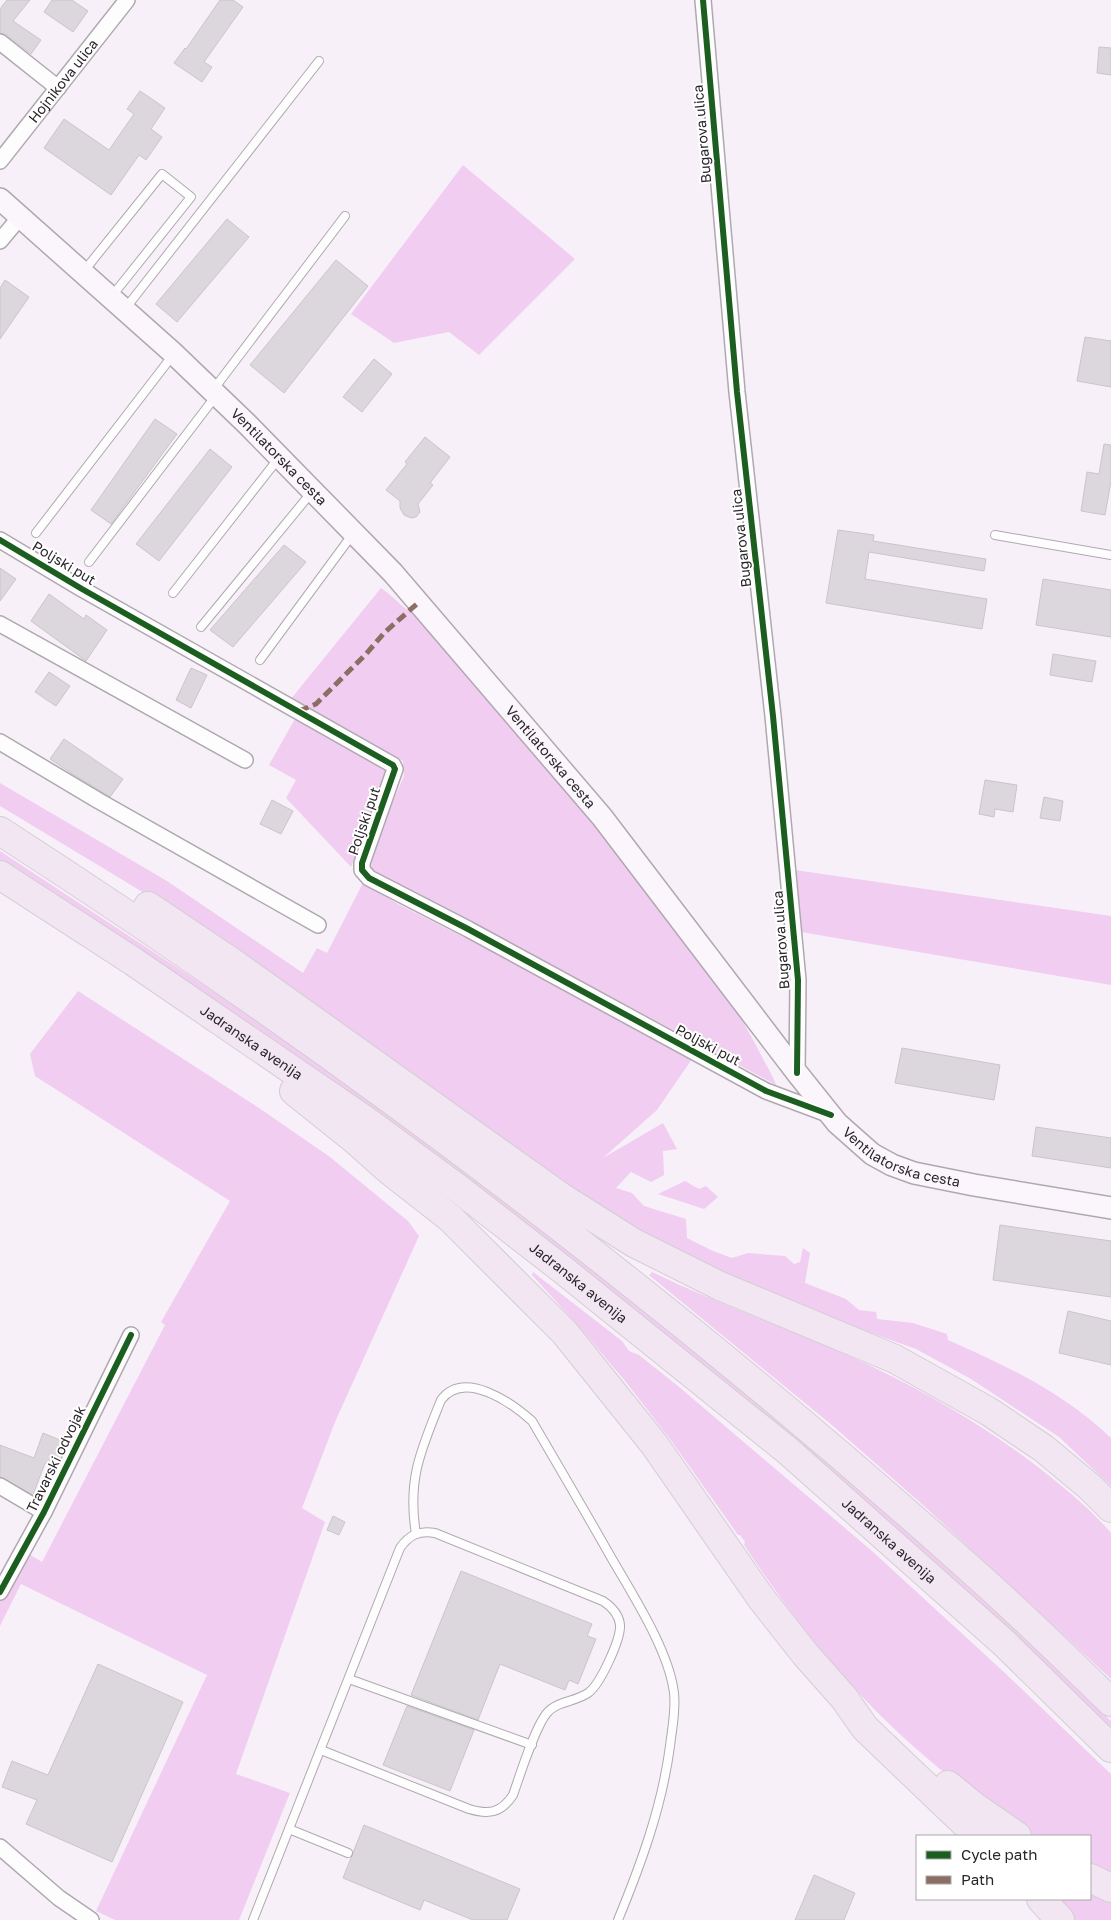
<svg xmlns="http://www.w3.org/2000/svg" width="1111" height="1920" font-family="'Golos Text',sans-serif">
  <rect width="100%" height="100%" fill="#f8f0f8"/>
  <!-- green -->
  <g fill="#f1cdf1">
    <polygon points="463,165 575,259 479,355 449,332 394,343 351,314"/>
    <path d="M381,588C393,596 402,607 414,615L510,724L596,827L732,1005C742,1019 750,1034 758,1049C764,1062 771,1071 776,1085L565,972L396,885L371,869L372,850L404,776L403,761L290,700Z"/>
    <polygon points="296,717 387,767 387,774 351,867 286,798 296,780 269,765"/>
    <path d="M0,783L167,881L303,973L317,948L327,953L364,881L396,903L534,973L692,1059L657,1110L603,1158L663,1123L677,1149L663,1151L664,1175L651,1182L631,1172L616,1188L632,1193L644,1206L686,1219L687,1238L713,1251L732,1258L748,1253L785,1256L794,1264L800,1262L803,1248L810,1253L805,1283L846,1299L859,1310L876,1312L877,1319L913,1323L947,1334L948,1340C1007,1366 1064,1393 1111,1438V1486L1059,1437L971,1379L916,1349L743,1287L607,1217L184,917L0,806Z"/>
    <polygon points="0,851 269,1028 475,1177 539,1226 720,1371 851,1483 908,1532 1064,1675 1111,1721 1111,1732 878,1516 16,870 0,860"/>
    <polygon points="795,870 1111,916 1111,985 801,932"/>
    <polygon points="78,991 259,1108 330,1157 408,1221 419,1236 335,1422 302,1508 325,1522 236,1774 290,1793 239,1920 115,1920 96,1911 207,1675 21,1584 0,1626 0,1602 27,1553 42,1562 165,1325 161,1322 230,1201 35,1076 30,1054"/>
    <polygon points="685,1181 699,1189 706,1186 718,1197 704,1209 658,1194"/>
    <path d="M533,1272L622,1341L629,1351L639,1355L678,1386L872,1551L1005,1673L1111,1774V1875L1090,1865V1836C1075,1836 1050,1839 1037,1836C1025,1834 1000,1813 989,1806C885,1733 814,1650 744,1545L745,1542L740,1535H738L670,1439L625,1381L582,1330L532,1275Z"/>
    <path d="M652,1272C726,1308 805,1334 879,1370C935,1397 988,1429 1038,1467C1063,1487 1090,1508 1111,1533V1679L924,1506L833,1426L649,1275Z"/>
    <polygon points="1090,1889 1111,1899 1111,1920 1073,1920 1053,1899 1090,1899"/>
  </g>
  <!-- building -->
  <g fill="#dcd7dc" stroke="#cbc5cb">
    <polygon points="7,0 30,0 13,21 41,40 31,54 6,35 0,33 0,9"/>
    <polygon points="52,0 72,0 88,11 73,32 44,12"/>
    <polygon points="220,0 233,0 243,7 204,62 212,67 202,82 174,63 185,48 186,49"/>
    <polygon points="1099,47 1111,48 1111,75 1097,73"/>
    <polygon points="140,91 165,108 151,129 162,137 146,160 139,155 111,195 44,148 64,119 109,150 134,114 127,109"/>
    <polygon points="227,219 249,237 177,322 156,304"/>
    <polygon points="336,260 368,286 284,393 250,365"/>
    <polygon points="5,280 29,297 0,339 0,288"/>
    <polygon points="1085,337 1111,341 1111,387 1077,381"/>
    <polygon points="374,359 392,374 362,412 343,397"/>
    <polygon points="155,419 177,434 111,524 91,510"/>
    <polygon points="425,437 450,457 430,483 433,485 418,504 420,512 416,517 411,518 404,515 400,508 400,501 386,490 407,464 405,462"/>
    <polygon points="1104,444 1111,445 1111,481 1105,515 1081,511 1087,472 1099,474"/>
    <polygon points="210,449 232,467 159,561 136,544"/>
    <polygon points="838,530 874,535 873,541 986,559 984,571 869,552 865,579 987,599 982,629 826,603"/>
    <polygon points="284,545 306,562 233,647 210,630"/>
    <polygon points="0,568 16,579 0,601"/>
    <polygon points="1043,579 1111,590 1111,637 1036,625"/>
    <polygon points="49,594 84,619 86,615 107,630 86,661 31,621"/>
    <polygon points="1053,654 1096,661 1092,682 1050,675"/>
    <polygon points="191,668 207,675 191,708 176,700"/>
    <polygon points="49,672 70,686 56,706 35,692"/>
    <polygon points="64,739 123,779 110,797 71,773 50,759"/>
    <polygon points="985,780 1017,785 1013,812 995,809 994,817 979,814"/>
    <polygon points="1044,797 1063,801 1060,821 1040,818"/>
    <polygon points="272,800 293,811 281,834 260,824"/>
    <polygon points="902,1048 1000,1065 994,1100 895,1083"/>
    <polygon points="1036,1127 1111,1138 1111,1168 1032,1156"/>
    <polygon points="1000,1225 1111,1241 1111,1297 993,1280"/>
    <polygon points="1068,1311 1111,1321 1111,1365 1059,1353"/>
    <polygon points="43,1433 65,1442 55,1467 45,1463 33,1495 0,1477 0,1445 34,1458"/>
    <polygon points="333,1516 345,1522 339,1535 327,1530"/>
    <polygon points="461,1571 592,1624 587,1636 596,1639 578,1684 569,1680 565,1690 500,1664 478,1720 411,1695"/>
    <polygon points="98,1664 183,1702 112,1862 26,1824 37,1800 2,1787 12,1761 48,1775"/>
    <polygon points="407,1706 474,1730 450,1791 383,1765"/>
    <polygon points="364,1825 520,1889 507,1920 473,1920 424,1900 420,1910 343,1878"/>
    <polygon points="814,1875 855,1893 844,1920 795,1920"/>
  </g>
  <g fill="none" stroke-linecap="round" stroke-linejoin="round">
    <!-- service casing -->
    <g stroke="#afa9af" stroke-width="10">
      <g id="service">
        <polyline points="84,271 162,174 191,197 112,296"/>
        <polyline points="125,309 319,61"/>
        <polyline points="213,390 345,216"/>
        <polyline points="36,533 173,355"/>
        <polyline points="995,535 1111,555"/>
        <polyline points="89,562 215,397"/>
        <polyline points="173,593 278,459"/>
        <polyline points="201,627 311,493"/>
        <polyline points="260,660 352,535"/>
        <path d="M416,1534C407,1479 421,1450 441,1400C464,1369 512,1403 532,1421C559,1467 586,1513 612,1559C634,1597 669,1651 674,1693C676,1711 672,1728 670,1746C662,1807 641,1864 618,1920"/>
        <polyline points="349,1679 532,1745"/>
        <polyline points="289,1829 348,1853"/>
        <path d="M253,1920L400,1548C409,1535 419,1530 435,1533L603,1601C612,1607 619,1614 620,1625C621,1639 600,1685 588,1693C575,1702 557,1701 547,1713C535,1727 520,1775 513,1795C501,1813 489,1815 469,1809L321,1750"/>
      </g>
    </g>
    <!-- minor casing -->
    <g stroke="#afa9af" stroke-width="18">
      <g id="minor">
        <polyline points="703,0 737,392 773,716 798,980 797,1073"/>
        <polyline points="0,42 58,88"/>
        <path id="s1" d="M0,161L127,0"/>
        <polyline points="0,241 20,217"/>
        <polyline points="0,540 82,589 393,765 395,769 362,863 362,870 369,878 468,929 766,1091 830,1115"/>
        <polyline points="0,624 245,760"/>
        <polyline points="0,742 99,801 318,925"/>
        <polyline points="0,1486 44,1512"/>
        <polyline points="0,1592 44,1512 131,1335"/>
        <polyline points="0,1847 59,1898 91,1920"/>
      </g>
    </g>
    <!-- secondary casing -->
    <g stroke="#afa9af" stroke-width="24">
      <g id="secondary">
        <path id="s2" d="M0,199L172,352L247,424L393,573L602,817L797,1073L837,1123L872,1154L892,1165L914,1173L974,1185L1111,1208"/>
      </g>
    </g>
    <!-- motorway casing -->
    <g stroke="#d2ced2" stroke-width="30">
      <g id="motorway">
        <path d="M0,831C344,1053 672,1301 977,1575C1023,1616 1067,1659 1111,1702"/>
        <path id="s3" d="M0,875L134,962L365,1120L460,1190L563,1270L788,1451L1004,1643L1111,1748"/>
        <polyline points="148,906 233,963 561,1197 634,1243 720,1286 895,1359 988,1411 1043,1448 1090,1487 1111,1508"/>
        <polyline points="294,1091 354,1139 390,1171 450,1218 565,1333 654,1444 761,1598 805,1654 844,1698 865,1728 978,1836"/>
        <polyline points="948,1785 975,1807 1017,1836"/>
        <polyline points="1090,1878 1111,1888"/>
        <polyline points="1041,1899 1060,1920"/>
      </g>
    </g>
    <!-- service -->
    <use href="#service" stroke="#fefdfe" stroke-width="8"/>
    <!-- minor -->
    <use href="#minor" stroke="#fefdfe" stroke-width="15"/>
    <!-- secondary -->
    <use href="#secondary" stroke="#fbf6fb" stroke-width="21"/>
    <!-- motorway -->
    <use href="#motorway" stroke="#f3e6f3" stroke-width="28"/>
    <!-- quiet -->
    <polyline stroke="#8d6e63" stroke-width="5" stroke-dasharray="10 5" stroke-linecap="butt" points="299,711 316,704 366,654 385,632 418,603"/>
    <!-- cycleway casing -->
    <g stroke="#fff" stroke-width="9">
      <g id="cycleway">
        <polyline points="703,0 737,392 773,716 798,980 797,1073"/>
        <polyline points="0,540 82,589 393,765 395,769 362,863 362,870 369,878 468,929 766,1091 831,1115"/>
        <polyline points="0,1592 44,1512 131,1335"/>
      </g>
    </g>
    <!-- cycleway -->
    <use href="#cycleway" stroke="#1b5e20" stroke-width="6"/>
  </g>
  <g text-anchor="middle" stroke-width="4" stroke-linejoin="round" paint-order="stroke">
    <!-- street labels -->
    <g font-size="14" fill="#2a252a" stroke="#fff">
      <text dy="5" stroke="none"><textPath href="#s1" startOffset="102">Hojnikova ulica</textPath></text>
      <text transform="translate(702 134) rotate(-95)" y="5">Bugarova ulica</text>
      <text dy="5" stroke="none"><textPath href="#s2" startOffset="380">Ventilatorska cesta</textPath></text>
      <text transform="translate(741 538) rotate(-96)" y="5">Bugarova ulica</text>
      <text transform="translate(64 563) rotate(31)" y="5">Poljski put</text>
      <text dy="5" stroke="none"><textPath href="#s2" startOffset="785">Ventilatorska cesta</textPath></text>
      <text transform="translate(364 821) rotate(-71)" y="5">Poljski put</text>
      <text transform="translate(781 940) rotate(-94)" y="5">Bugarova ulica</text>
      <text dy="5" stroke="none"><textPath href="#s3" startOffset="302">Jadranska avenija</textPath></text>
      <text transform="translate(708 1045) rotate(28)" y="5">Poljski put</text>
      <text dy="5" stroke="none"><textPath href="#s2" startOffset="1325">Ventilatorska cesta</textPath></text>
      <text dy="5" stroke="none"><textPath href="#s3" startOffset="708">Jadranska avenija</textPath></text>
      <text transform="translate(56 1459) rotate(-64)" y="5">Travarski odvojak</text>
      <text dy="5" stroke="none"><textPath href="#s3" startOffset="1112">Jadranska avenija</textPath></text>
    </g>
  </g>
  <!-- legend -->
  <rect x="916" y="1835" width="175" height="65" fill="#ffffff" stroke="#aaa8aa"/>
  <rect x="926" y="1851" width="25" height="8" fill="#1b5e20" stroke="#aaa8aa"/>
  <text x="961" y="1860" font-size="15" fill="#2a252a">Cycle path</text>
  <rect x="926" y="1876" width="25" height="8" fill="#8d6e63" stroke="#aaa8aa"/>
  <text x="961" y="1885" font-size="15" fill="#2a252a">Path</text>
</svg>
